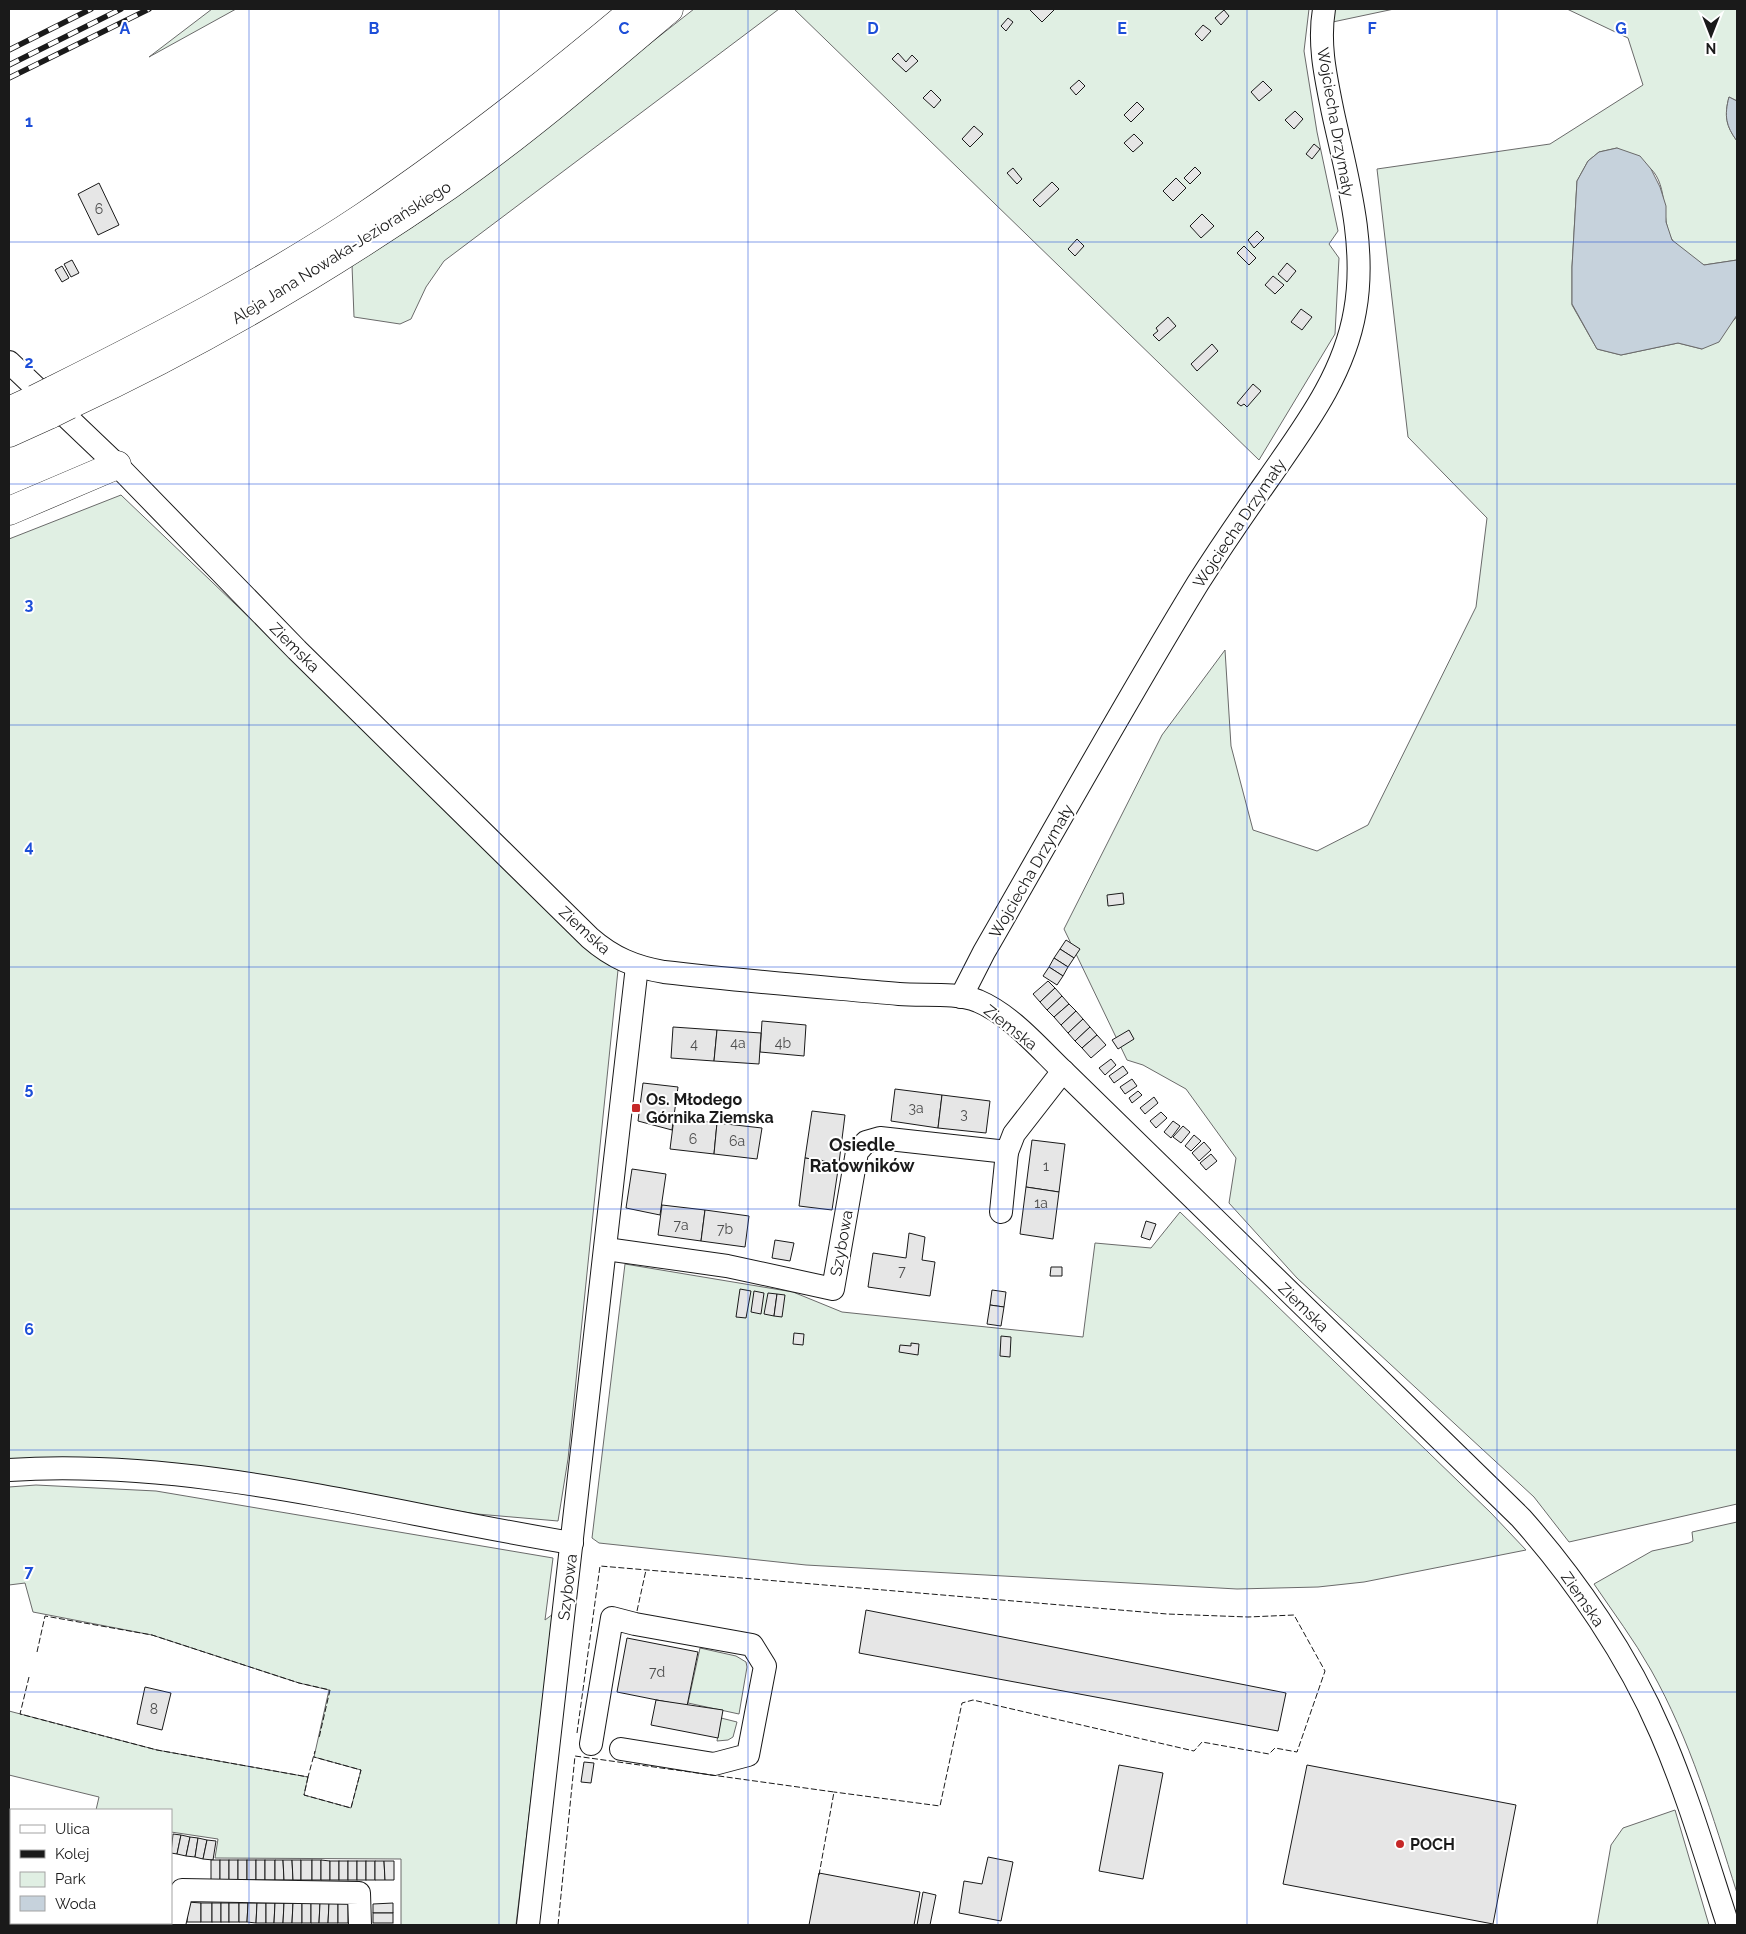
<svg xmlns="http://www.w3.org/2000/svg" width="1746" height="1934" font-family="Raleway,sans-serif">
  <rect width="100%" height="100%" fill="#fff"/>
  <!-- green -->
  <g fill="#e0efe3" stroke="#6a6a6a">
    <polygon points="212,9 236,9 149,57"/>
    <polygon points="694,9 779,9 444,261 426,287 411,319 400,324 354,317 352,265 431,215"/>
    <polygon points="794,9 1309,9 1304,51 1317,132 1338,231 1329,244 1339,258 1335,334 1259,460"/>
    <polygon points="1331,9 1394,9 1328,23"/>
    <path d="M1567,9H1737V101L1729,97C1724,116 1726,126 1737,141V260L1704,265C1693,259 1681,250 1673,241C1660,224 1670,186 1650,168C1641,160 1627,154 1617,148L1599,152L1588,161L1577,181L1572,267V305L1597,349L1621,355L1678,343L1702,349L1735,319L1737,315V1504L1569,1542L1534,1497L1297,1278L1229,1203L1236,1158L1186,1089L1143,1065L1127,1060L1064,929L1162,735L1225,650L1231,746L1253,830L1317,851L1368,825L1476,607L1487,518L1408,437L1377,169L1550,144L1643,85L1628,38Z"/>
    <polygon points="121,495 618,970 568,1459 558,1521 477,1514 212,1473 9,1464 9,539"/>
    <polygon points="1180,1212 1491,1513 1526,1550 1364,1582 1318,1587 1237,1589 806,1565 599,1543 592,1538 625,1264 793,1292 842,1312 1083,1337 1095,1243 1151,1248"/>
    <polygon points="36,1485 156,1491 553,1558 545,1620 553,1614 516,1925 401,1925 401,1859 215,1858 218,1839 171,1832 171,1810 96,1810 99,1797 9,1775 9,1711 157,1750 308,1777 304,1795 351,1808 361,1770 314,1757 329,1690 299,1683 152,1635 33,1612 25,1583 9,1585 9,1487"/>
    <path d="M1737,1522V1893C1713,1817 1690,1739 1651,1670C1634,1640 1613,1612 1594,1584L1652,1551L1689,1543L1693,1541L1692,1532Z"/>
    <polygon points="700,1648 736,1656 746,1662 747,1667 739,1714 688,1703"/>
    <polygon points="721,1718 737,1722 733,1737 728,1740 717,1741"/>
    <polygon points="1675,1810 1709,1925 1597,1925 1611,1845 1623,1828"/>
  </g>
  <!-- water -->
  <g fill="#c6d2dc" stroke="#6a6a6a">
    <path d="M1729,97L1737,101V141C1726,126 1724,116 1729,97Z"/>
    <polygon points="1617,148 1640,156 1651,169 1660,187 1666,206 1666,222 1672,240 1704,265 1737,260 1737,315 1719,342 1702,349 1678,343 1621,355 1597,349 1572,304 1572,267 1577,181 1588,161 1599,152"/>
  </g>
  <!-- building -->
  <g fill="#e6e6e6" stroke="#1a1a1a">
    <polygon points="1029,9 1055,9 1042,22"/>
    <polygon points="1224,10 1229,16 1221,25 1215,18"/>
    <polygon points="1008,18 1013,22 1006,31 1001,26"/>
    <polygon points="1203,25 1211,31 1202,41 1195,34"/>
    <polygon points="898,53 906,62 912,55 918,61 906,72 892,59"/>
    <polygon points="1079,80 1085,86 1076,95 1070,88"/>
    <polygon points="1263,81 1272,90 1259,101 1251,92"/>
    <polygon points="931,90 941,100 934,108 923,98"/>
    <polygon points="1137,102 1144,109 1131,122 1124,115"/>
    <polygon points="1295,111 1303,119 1294,129 1285,120"/>
    <polygon points="974,126 983,134 970,147 962,139"/>
    <polygon points="1134,134 1143,143 1133,152 1124,143"/>
    <polygon points="1314,144 1320,149 1312,159 1306,154"/>
    <polygon points="1195,167 1201,173 1190,184 1184,178"/>
    <polygon points="1013,168 1022,179 1017,184 1007,173"/>
    <polygon points="1176,178 1186,188 1173,201 1163,191"/>
    <polygon points="1052,182 1059,189 1040,207 1033,200"/>
    <polygon points="99,183 119,225 98,235 78,194"/>
    <polygon points="1202,214 1214,226 1201,238 1190,226"/>
    <polygon points="1257,231 1264,238 1254,248 1248,240"/>
    <polygon points="1077,239 1084,246 1075,256 1068,249"/>
    <polygon points="1244,246 1256,258 1249,265 1237,253"/>
    <polygon points="72,260 79,273 71,277 64,264"/>
    <polygon points="1287,263 1296,271 1287,282 1278,274"/>
    <polygon points="62,266 69,278 62,282 55,270"/>
    <polygon points="1273,276 1284,285 1275,294 1265,285"/>
    <polygon points="1301,309 1312,317 1302,330 1291,322"/>
    <polygon points="1168,317 1176,326 1159,341 1153,335 1158,331 1156,328"/>
    <polygon points="1212,344 1218,351 1197,371 1191,364"/>
    <polygon points="1253,384 1261,391 1247,407 1244,404 1241,406 1237,403"/>
    <polygon points="1123,893 1124,904 1108,906 1107,895"/>
    <polygon points="1066,940 1080,949 1074,958 1060,949"/>
    <polygon points="1060,949 1074,958 1068,967 1054,958"/>
    <polygon points="1054,958 1068,967 1063,976 1049,967"/>
    <polygon points="1049,967 1063,976 1057,985 1043,976"/>
    <polygon points="1048,981 1055,988 1040,1002 1033,994"/>
    <polygon points="1055,988 1062,996 1047,1010 1040,1002"/>
    <polygon points="1062,996 1069,1004 1054,1017 1047,1010"/>
    <polygon points="1069,1004 1076,1011 1061,1025 1054,1017"/>
    <polygon points="1076,1011 1083,1019 1068,1033 1061,1025"/>
    <polygon points="1083,1019 1090,1027 1075,1041 1068,1033"/>
    <polygon points="762,1021 806,1025 804,1056 760,1052"/>
    <polygon points="673,1027 717,1030 714,1061 671,1058"/>
    <polygon points="1090,1027 1097,1035 1082,1048 1075,1041"/>
    <polygon points="717,1030 761,1033 759,1064 714,1061"/>
    <polygon points="1129,1030 1134,1039 1118,1049 1112,1040"/>
    <polygon points="1097,1035 1106,1045 1091,1058 1082,1048"/>
    <polygon points="1111,1059 1116,1065 1105,1075 1099,1068"/>
    <polygon points="1123,1066 1128,1073 1114,1083 1109,1076"/>
    <polygon points="1132,1079 1137,1086 1125,1094 1120,1087"/>
    <polygon points="643,1083 678,1087 672,1130 638,1121"/>
    <polygon points="895,1089 942,1095 938,1128 891,1121"/>
    <polygon points="1138,1091 1142,1095 1132,1103 1129,1098"/>
    <polygon points="942,1095 990,1101 986,1133 938,1128"/>
    <polygon points="1154,1097 1158,1103 1145,1114 1140,1108"/>
    <polygon points="812,1111 845,1115 839,1163 805,1158"/>
    <polygon points="1161,1112 1167,1118 1156,1128 1150,1121"/>
    <polygon points="674,1118 717,1123 714,1154 670,1149"/>
    <polygon points="1173,1121 1180,1126 1171,1138 1164,1132"/>
    <polygon points="717,1123 762,1128 757,1159 714,1154"/>
    <polygon points="1183,1126 1190,1132 1181,1143 1173,1137"/>
    <polygon points="1194,1135 1201,1141 1191,1151 1185,1146"/>
    <polygon points="1032,1140 1065,1144 1059,1192 1026,1187"/>
    <polygon points="1204,1142 1211,1150 1199,1161 1192,1153"/>
    <polygon points="1211,1154 1217,1161 1206,1170 1200,1163"/>
    <polygon points="805,1158 839,1163 832,1210 799,1206"/>
    <polygon points="632,1169 666,1174 660,1215 626,1208"/>
    <polygon points="1026,1187 1059,1192 1053,1239 1020,1234"/>
    <polygon points="662,1205 705,1210 701,1241 658,1235"/>
    <polygon points="705,1210 749,1216 745,1247 701,1241"/>
    <polygon points="1146,1221 1156,1224 1150,1240 1141,1237"/>
    <polygon points="909,1233 925,1237 922,1260 935,1262 930,1296 868,1287 873,1253 906,1258"/>
    <polygon points="775,1240 794,1243 790,1261 772,1258"/>
    <polygon points="1051,1267 1062,1267 1062,1276 1050,1276"/>
    <polygon points="740,1289 751,1291 746,1318 736,1317"/>
    <polygon points="992,1290 1006,1292 1004,1307 990,1305"/>
    <polygon points="754,1291 764,1293 761,1314 751,1312"/>
    <polygon points="768,1293 777,1294 774,1316 764,1314"/>
    <polygon points="777,1294 785,1295 782,1317 774,1316"/>
    <polygon points="990,1305 1004,1307 1001,1326 987,1324"/>
    <polygon points="794,1333 804,1334 803,1345 793,1344"/>
    <polygon points="1001,1336 1011,1337 1010,1357 1000,1356"/>
    <polygon points="911,1343 919,1344 918,1355 899,1352 900,1345 911,1346"/>
    <polygon points="866,1610 1286,1693 1278,1731 859,1653"/>
    <polygon points="627,1638 698,1652 687,1706 617,1692"/>
    <polygon points="145,1687 171,1693 162,1730 137,1724"/>
    <polygon points="656,1700 723,1710 718,1738 651,1725"/>
    <polygon points="584,1762 594,1763 591,1783 581,1782"/>
    <polygon points="1119,1765 1163,1773 1143,1879 1099,1871"/>
    <polygon points="1307,1765 1516,1805 1493,1924 1283,1884"/>
    <polygon points="173,1834 181,1835 177,1854 171,1853"/>
    <polygon points="181,1835 190,1837 186,1856 177,1854"/>
    <polygon points="190,1837 198,1838 195,1857 186,1856"/>
    <polygon points="198,1838 207,1840 203,1859 195,1857"/>
    <polygon points="207,1840 216,1841 213,1860 203,1859"/>
    <polygon points="988,1857 1013,1862 1001,1921 959,1913 964,1881 982,1884"/>
    <rect x="211" y="1860" width="9" height="20"/>
    <rect x="220" y="1860" width="9" height="20"/>
    <rect x="229" y="1860" width="9" height="20"/>
    <rect x="238" y="1860" width="9" height="20"/>
    <rect x="247" y="1860" width="9" height="20"/>
    <rect x="256" y="1860" width="9" height="20"/>
    <rect x="265" y="1860" width="10" height="20"/>
    <polygon points="275,1860 283,1860 284,1880 275,1880"/>
    <polygon points="283,1860 292,1860 293,1880 284,1880"/>
    <polygon points="292,1860 301,1860 301,1880 293,1880"/>
    <rect x="301" y="1860" width="11" height="20"/>
    <rect x="312" y="1860" width="9" height="20"/>
    <polygon points="321,1860 330,1861 330,1880 321,1880"/>
    <rect x="330" y="1861" width="9" height="19"/>
    <rect x="339" y="1861" width="9" height="19"/>
    <rect x="348" y="1861" width="9" height="19"/>
    <rect x="357" y="1861" width="9" height="19"/>
    <rect x="366" y="1861" width="9" height="19"/>
    <polygon points="375,1861 384,1861 385,1880 375,1880"/>
    <polygon points="384,1861 394,1861 394,1880 385,1880"/>
    <polygon points="819,1873 920,1892 914,1925 809,1925"/>
    <polygon points="923,1892 936,1895 930,1925 917,1925"/>
    <polygon points="188,1902 201,1903 201,1922 187,1922"/>
    <rect x="201" y="1903" width="11" height="19"/>
    <rect x="212" y="1903" width="9" height="19"/>
    <rect x="221" y="1903" width="8" height="19"/>
    <rect x="229" y="1903" width="10" height="19"/>
    <polygon points="239,1903 248,1903 247,1922 239,1922"/>
    <polygon points="248,1903 257,1903 256,1923 247,1922"/>
    <polygon points="257,1903 266,1903 266,1923 256,1923"/>
    <polygon points="266,1903 275,1903 274,1923 266,1923"/>
    <polygon points="275,1903 284,1903 283,1923 274,1923"/>
    <polygon points="284,1903 293,1903 292,1923 283,1923"/>
    <polygon points="293,1903 302,1903 302,1923 292,1923"/>
    <rect x="302" y="1903" width="9" height="20"/>
    <polygon points="311,1903 320,1903 319,1923 311,1923"/>
    <polygon points="320,1903 329,1903 328,1923 319,1923"/>
    <polygon points="329,1903 338,1903 338,1923 328,1923"/>
    <rect x="338" y="1903" width="10" height="20"/>
    <polygon points="393,1903 393,1913 373,1913 373,1904"/>
    <rect x="373" y="1913" width="20" height="10"/>
  </g>
  <g fill="none" stroke-linecap="round" stroke-linejoin="round">
    <!-- minor casing -->
    <g stroke="#1a1a1a" stroke-width="24">
      <g id="minor">
        <path d="M9,362L117,465L297,650L590,938C613,958 635,967 664,972C742,981 821,987 899,994C924,996 955,992 978,1001C1011,1015 1038,1047 1063,1071L1521,1518C1576,1580 1628,1656 1661,1733C1688,1795 1707,1861 1728,1925"/>
        <path d="M961,997L984,952C1055,829 1124,704 1198,583C1221,547 1245,512 1269,478C1305,426 1344,375 1355,311C1367,245 1347,177 1333,113C1326,78 1318,45 1324,9"/>
        <polyline points="1001,1212 1007,1152"/>
        <polyline points="606,1249 727,1266 833,1289 857,1152 866,1142 880,1138 1007,1152 1014,1134 1063,1071"/>
        <path d="M9,1470C199,1458 386,1513 572,1543"/>
        <polyline points="591,1744 612,1618 635,1624 752,1645 765,1666 748,1755 714,1764 621,1749"/>
        <polyline points="174,1925 182,1890 359,1893 360,1925"/>
        <polyline points="528,1925 637,966"/>
      </g>
    </g>
    <!-- major casing -->
    <g stroke="#1a1a1a" stroke-width="29">
      <g id="major">
        <path d="M53,390C159,337 264,283 363,217C458,153 547,83 635,9"/>
        <path d="M69,405C201,344 328,269 448,186C525,132 597,70 669,9"/>
        <polyline points="9,411 35,399"/>
        <polyline points="9,433 51,414"/>
        <polyline points="9,511 117,465"/>
      </g>
    </g>
    <!-- minor -->
    <use href="#minor" stroke="#fff" stroke-width="22"/>
    <!-- major -->
    <use href="#major" stroke="#fff" stroke-width="28"/>
    <!-- rail casing -->
    <g stroke="#1a1a1a" stroke-width="5.5">
      <g id="rail">
        <polyline points="9,50 91,9"/>
        <polyline points="9,65 121,9"/>
        <polyline points="9,78 149,9"/>
      </g>
    </g>
    <!-- rail -->
    <use href="#rail" stroke="#fff" stroke-width="4" stroke-dasharray="11" stroke-linecap="butt"/>
    <!-- major-bridge casing -->
    <g stroke="#1a1a1a" stroke-width="29" stroke-linecap="butt">
      <g id="major-bridge">
        <polyline points="35,399 53,390"/>
        <polyline points="51,414 69,405"/>
      </g>
    </g>
    <!-- major-bridge -->
    <use href="#major-bridge" stroke="#fff" stroke-width="28"/>
    <!-- fence -->
    <g stroke="#1a1a1a" stroke-width="1" stroke-dasharray="6 2.5" stroke-linecap="butt">
      <polyline points="637,1611 646,1570"/>
      <polyline points="37,1652 45,1616 152,1635 299,1683 330,1690 319,1738"/>
      <polyline points="29,1677 20,1714 157,1750 308,1777 315,1751"/>
      <polyline points="577,1733 600,1566 1167,1614 1248,1617 1294,1615 1325,1671 1297,1752 1275,1748 1269,1754 1202,1742 1194,1751 973,1700 962,1703 940,1806 834,1792"/>
      <polyline points="308,1777 304,1795 351,1808 361,1770 314,1757"/>
      <polyline points="558,1925 575,1756 834,1792 819,1875"/>
    </g>
  </g>
  <!-- grid -->
  <path fill="none" stroke="#1d4ed8" stroke-width="1" stroke-opacity="0.55" d="M249,9V1925M499,9V1925M748,9V1925M998,9V1925M1247,9V1925M1497,9V1925M9,242H1737M9,484H1737M9,725H1737M9,967H1737M9,1209H1737M9,1450H1737M9,1692H1737"/>
  <!-- markers -->
  <g fill="#c62828" stroke="#fff" stroke-width="2">
    <rect x="631" y="1103" width="10" height="10" rx="2.5"/>
    <circle cx="1400" cy="1844" r="5"/>
  </g>
  <g text-anchor="middle" stroke-width="4" stroke-linejoin="round" paint-order="stroke">
    <!-- number labels -->
    <g font-size="14" fill="#4d4d4d">
      <text x="99" y="214">6</text>
      <text x="738" y="1048">4a</text>
      <text x="783" y="1048">4b</text>
      <text x="694" y="1049">4</text>
      <text x="916" y="1113">3a</text>
      <text x="964" y="1119">3</text>
      <text x="693" y="1144">6</text>
      <text x="737" y="1146">6a</text>
      <text x="1046" y="1171">1</text>
      <text x="1041" y="1208">1a</text>
      <text x="681" y="1230">7a</text>
      <text x="725" y="1234">7b</text>
      <text x="902" y="1276">7</text>
      <text x="657" y="1677">7d</text>
      <text x="154" y="1714">8</text>
    </g>
    <!-- street labels -->
    <g font-size="16" fill="#1a1a1a" stroke="#fff">
      <text transform="translate(1336 122) rotate(80)" y="6">Wojciecha Drzymały</text>
      <text transform="translate(341 252) rotate(-32)" y="6">Aleja Jana Nowaka-Jeziorańskiego</text>
      <text transform="translate(1239 523) rotate(-56)" y="6">Wojciecha Drzymały</text>
      <text transform="translate(295 647) rotate(45)" y="6">Ziemska</text>
      <text transform="translate(1031 871) rotate(-60)" y="6">Wojciecha Drzymały</text>
      <text transform="translate(585 930) rotate(42)" y="6">Ziemska</text>
      <text transform="translate(1011 1027) rotate(38)" y="6">Ziemska</text>
      <text transform="translate(841 1243) rotate(-80)" y="6">Szybowa</text>
      <text transform="translate(1304 1307) rotate(44)" y="6">Ziemska</text>
      <text transform="translate(567 1587) rotate(-83)" y="6">Szybowa</text>
      <text transform="translate(1583 1599) rotate(55)" y="6">Ziemska</text>
    </g>
    <!-- poi labels -->
    <g font-size="16" font-weight="bold" fill="#1a1a1a" stroke="#fff" text-anchor="start">
      <text x="646" y="1105">Os. Młodego<tspan x="646" dy="18">Górnika Ziemska</tspan></text>
      <text x="1410" y="1850">POCH</text>
    </g>
    <!-- neighbourhood labels -->
    <g font-size="18" font-weight="bold" fill="#1a1a1a" stroke="#fff">
      <text x="862" y="1151">Osiedle<tspan x="862" dy="21">Ratowników</tspan></text>
    </g>
  </g>
  <g font-size="16" text-anchor="middle" font-weight="bold" fill="#1d4ed8" stroke="#fff" stroke-width="4" stroke-linejoin="round" paint-order="stroke">
    <text x="125" y="34">A</text>
    <text x="374" y="34">B</text>
    <text x="624" y="34">C</text>
    <text x="873" y="34">D</text>
    <text x="1122" y="34">E</text>
    <text x="1372" y="34">F</text>
    <text x="1621" y="34">G</text>
    <text x="29" y="127">1</text>
    <text x="29" y="368">2</text>
    <text x="29" y="610">3</text>
    <text x="29" y="852">4</text>
    <text x="29" y="1094">5</text>
    <text x="29" y="1335">6</text>
    <text x="29" y="1577">7</text>
  </g>
  <!-- border -->
  <rect width="1746" height="1934" fill="none" stroke="#1a1a1a" stroke-width="20"/>
  <!-- legend -->
  <rect x="10" y="1809" width="162" height="115" fill="#ffffff" stroke="#a3a3a3"/>
  <rect x="20" y="1825" width="25" height="8" fill="#ffffff" stroke="#a3a3a3"/>
  <text x="55" y="1834" font-size="15" fill="#1a1a1a">Ulica</text>
  <rect x="20" y="1850" width="25" height="8" fill="#1a1a1a" stroke="#a3a3a3"/>
  <text x="55" y="1859" font-size="15" fill="#1a1a1a">Kolej</text>
  <rect x="20" y="1872" width="25" height="15" fill="#e0efe3" stroke="#a3a3a3"/>
  <text x="55" y="1884" font-size="15" fill="#1a1a1a">Park</text>
  <rect x="20" y="1896" width="25" height="15" fill="#c6d2dc" stroke="#a3a3a3"/>
  <text x="55" y="1909" font-size="15" fill="#1a1a1a">Woda</text>
  <!-- north arrow -->
  <g transform="translate(1711 35) rotate(180)" stroke="#ffffff" stroke-width="4" paint-order="stroke">
  <path d="M0-4L9 19L0 12L-9 19Z" fill="#1a1a1a"/>
  <text y="-8" font-size="14" font-weight="bold" text-anchor="middle" fill="#1a1a1a">N</text>
  </g>
</svg>
